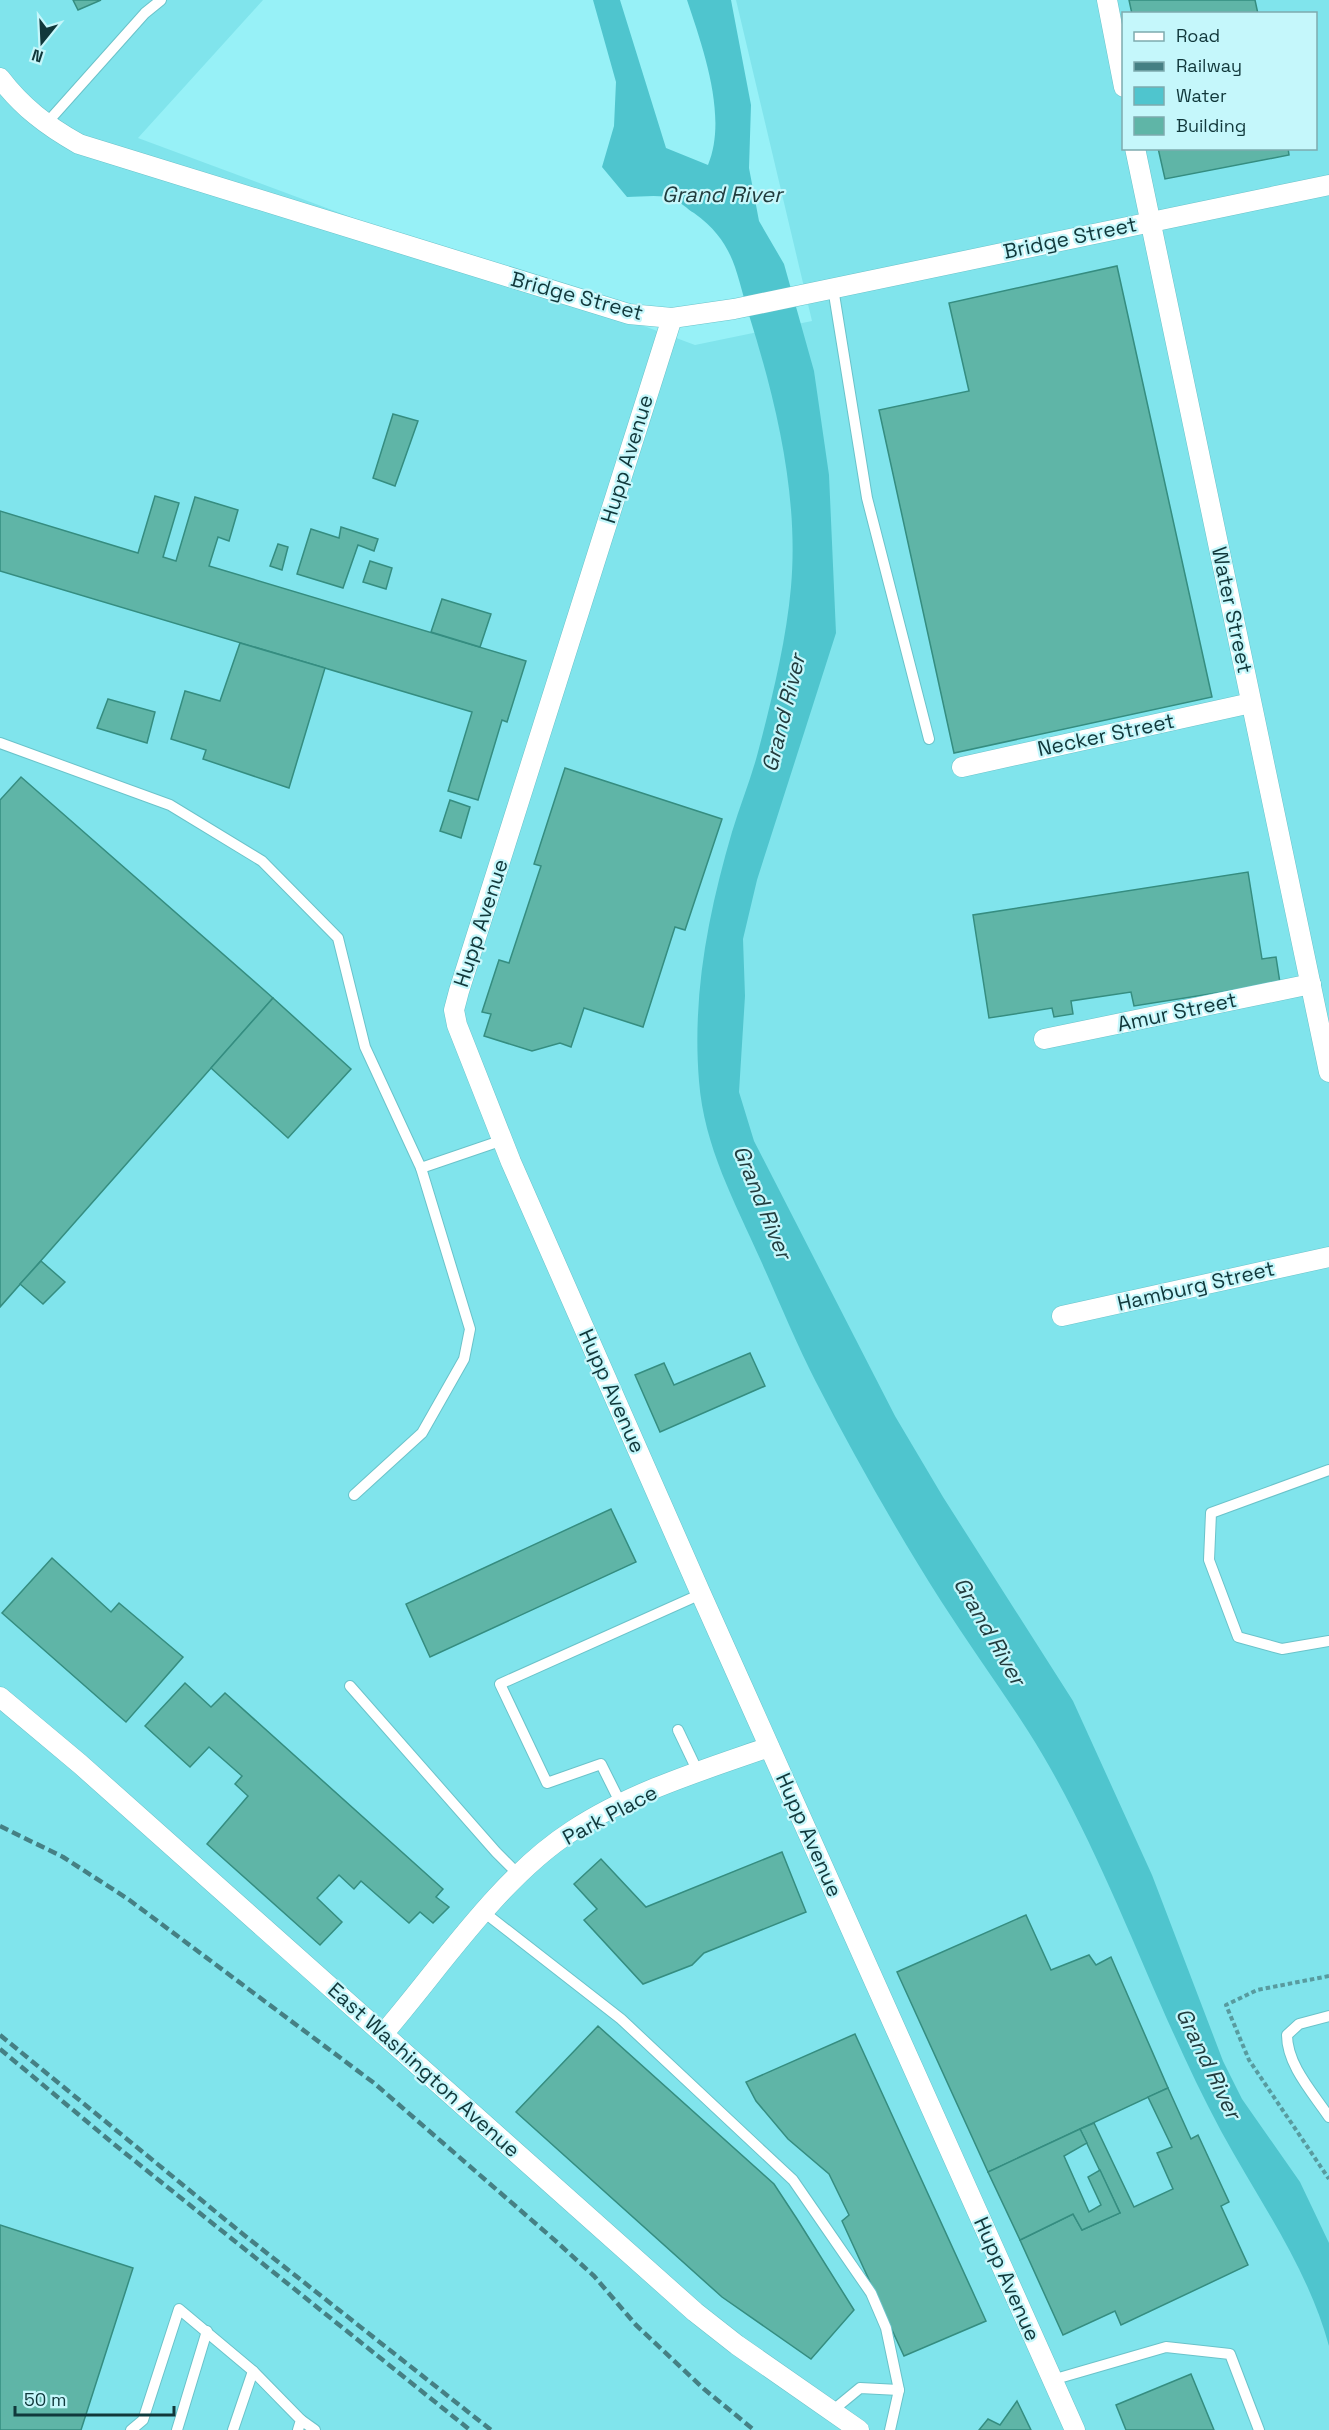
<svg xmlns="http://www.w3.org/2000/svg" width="1329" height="2430" font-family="'Space Grotesk',sans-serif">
  <rect width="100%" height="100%" fill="#97f1f7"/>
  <!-- built -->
  <path fill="#80e4ec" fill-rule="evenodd" d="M0,0H263L138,138L695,345L812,321L736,0H1329V2430H0ZM1124,14H1316V148H1124Z"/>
  <!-- water -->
  <path fill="#4fc5ce" d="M593,0H620L666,148L708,165C728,117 703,48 687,0H731L751,105L749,168L759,221L784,264L814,371L829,475L836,633L757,880L743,939L745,996L739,1092L754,1141L895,1416L943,1497L1073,1701L1152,1875L1223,2061L1242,2099L1300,2182L1329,2243V2346C1308,2268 1259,2201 1221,2131C1151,2001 1108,1857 1028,1731C1000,1687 969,1645 941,1601C896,1530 854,1456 816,1382C796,1343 779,1301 761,1261C735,1202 704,1147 699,1081C692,996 708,914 732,832C740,805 751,779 758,752C772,699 786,642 791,587C799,496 776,401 749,315C735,270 735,243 694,213C687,209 682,203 674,199C662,194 641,197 627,197L602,167L614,126L616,82Z"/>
  <!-- building -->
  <g fill="#5fb5a7" stroke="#358d80" stroke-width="1.5">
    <polygon points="73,0 101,0 78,10"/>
    <polygon points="1129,0 1255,0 1258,14 1132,14"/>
    <polygon points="1158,148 1288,148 1289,155 1165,179"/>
    <polygon points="1117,266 1212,697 954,753 879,410 969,391 949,303"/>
    <polygon points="393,414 418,421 395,486 373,478"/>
    <polygon points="155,496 179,503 163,557 176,561 195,497 238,510 229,541 218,537 209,566 526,661 507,722 502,720 478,800 448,791 472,712 0,571 0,511 138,553"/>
    <polygon points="341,527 378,539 374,551 358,545 343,588 297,574 311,529 339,538"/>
    <polygon points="278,544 288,547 282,570 270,566"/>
    <polygon points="370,561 392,568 386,589 363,582"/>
    <polygon points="442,599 491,614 480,647 431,632"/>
    <polygon points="240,643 325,668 289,788 203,759 206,750 171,739 185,691 220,701"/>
    <polygon points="108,699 155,712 147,743 97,728"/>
    <polygon points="565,768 722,819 685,930 675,927 643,1027 584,1008 571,1047 560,1043 532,1051 484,1036 491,1014 482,1012 499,960 509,963 541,866 534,864"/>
    <polygon points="21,777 273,998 0,1307 0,800"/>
    <polygon points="450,800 470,807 461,838 440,831"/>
    <polygon points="1248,872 1262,959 1276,957 1280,983 1134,1006 1131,992 1071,1001 1073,1014 1054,1017 1052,1008 989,1018 973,915"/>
    <polygon points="273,998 351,1069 288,1138 211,1068"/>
    <polygon points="41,1261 65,1282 43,1304 20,1284"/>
    <polygon points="750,1353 765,1386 660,1432 635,1375 664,1363 674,1385"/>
    <polygon points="611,1509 636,1562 430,1657 406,1604"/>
    <polygon points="52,1558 111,1612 119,1603 183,1657 126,1722 2,1613"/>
    <polygon points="185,1683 211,1707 225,1693 443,1889 436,1897 449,1907 433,1923 420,1912 409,1923 361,1881 354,1889 339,1875 317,1898 342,1922 320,1945 207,1844 248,1796 235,1784 242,1776 209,1747 190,1767 145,1726"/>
    <polygon points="782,1852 806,1912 704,1953 692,1965 643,1984 584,1920 597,1909 574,1884 601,1859 646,1907"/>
    <polygon points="1026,1915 1051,1970 1089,1955 1096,1965 1111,1957 1168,2088 988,2172 897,1972"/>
    <polygon points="598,2026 774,2184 797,2219 854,2310 811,2359 722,2297 516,2112"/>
    <polygon points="855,2034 986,2321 904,2356 842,2221 849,2215 829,2174 788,2139 756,2101 746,2082"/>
    <polygon points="1168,2088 1191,2139 1198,2135 1229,2202 1221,2206 1248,2265 1121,2325 1115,2311 1063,2335 1020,2240 1073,2214 1082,2230 1120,2213 1080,2129 1094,2123 1134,2207 1173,2189 1157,2153 1172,2147 1148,2097"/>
    <polygon points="1080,2129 1087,2143 1064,2156 1089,2212 1101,2205 1088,2177 1100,2170 1120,2213 1082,2230 1073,2214 1020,2240 988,2172"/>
    <polygon points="0,2225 133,2268 81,2430 0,2430"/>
    <polygon points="1191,2374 1214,2430 1126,2430 1116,2405"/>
    <polygon points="1017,2401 1031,2430 979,2430 988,2419 1000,2425"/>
  </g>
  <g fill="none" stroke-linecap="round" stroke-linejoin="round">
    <!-- lane casing -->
    <g stroke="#6ac3ca" stroke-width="12">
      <g id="lane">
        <polyline points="45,125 145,13 161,0"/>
        <polyline points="833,288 867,498 929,739"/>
        <polyline points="0,743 170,805 262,861 338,938 365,1047 421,1168 503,1140"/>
        <polyline points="1329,1470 1211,1513 1209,1560 1238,1637 1282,1649 1329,1641"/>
        <polyline points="354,1495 422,1433 464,1359 470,1329 421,1168"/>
        <polyline points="350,1686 496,1852 518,1874"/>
        <polyline points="678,1730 698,1772"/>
        <polyline points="621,1804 601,1764 547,1783 500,1684 701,1594"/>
        <polyline points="485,1913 621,2019 793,2180 871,2293 886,2328 899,2390 890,2430"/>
        <path d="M1329,2016L1299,2024L1287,2035C1287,2065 1313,2093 1329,2117"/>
        <polyline points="1052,2380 1166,2347 1230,2354 1259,2430"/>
        <polyline points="832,2411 860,2388 899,2390"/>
        <polyline points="301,2420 315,2430"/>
        <polyline points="131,2430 143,2420 179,2309 253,2371 301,2420 298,2430"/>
        <polyline points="177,2430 207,2331"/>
        <polyline points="233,2430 253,2371"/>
      </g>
    </g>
    <!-- street casing -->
    <g stroke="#6ac3ca" stroke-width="21">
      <g id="street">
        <polyline points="1107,0 1124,87"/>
        <path d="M0,78C22,107 47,126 79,144L629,314L672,318L734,309L1329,185"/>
        <polyline points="1135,148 1329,1072"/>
        <polyline points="672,318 459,991 454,1010 457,1025 511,1162 701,1594 1075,2430"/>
        <polyline points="962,767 1251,703"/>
        <polyline points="1044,1039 1311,984"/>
        <polyline points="1062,1316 1329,1257"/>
        <polyline points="0,1697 80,1764 695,2312 737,2345 859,2430"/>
        <path d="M383,2034C440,1968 499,1878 572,1831C631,1792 703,1770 769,1747"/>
      </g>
    </g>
    <!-- path -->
    <polyline stroke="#589b9f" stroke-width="4" stroke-dasharray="4.5 3" stroke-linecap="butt" points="1329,1976 1257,1990 1226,2005 1249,2060 1329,2179"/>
    <!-- lane -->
    <use href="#lane" stroke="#fff" stroke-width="10"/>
    <!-- street -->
    <use href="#street" stroke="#fff" stroke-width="20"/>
    <!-- rail -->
    <g stroke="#458084" stroke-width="4.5" stroke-dasharray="9 4.5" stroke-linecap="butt">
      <polyline points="0,1826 63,1857 128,1899 374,2083 558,2243 594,2276 636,2325 704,2389 754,2430"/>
      <polyline points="0,2035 244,2235 491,2430"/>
      <polyline points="0,2049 115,2145 470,2430"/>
    </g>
  </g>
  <g text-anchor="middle" stroke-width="4.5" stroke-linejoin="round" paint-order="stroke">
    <!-- street labels -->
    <g font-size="21" fill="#11383b" stroke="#c5f7fb">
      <text transform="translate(1070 238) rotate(-12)" y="7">Bridge Street</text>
      <text transform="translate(577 296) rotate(15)" y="7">Bridge Street</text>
      <text transform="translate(627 459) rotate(-73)" y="7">Hupp Avenue</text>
      <text transform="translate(1232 610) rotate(78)" y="7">Water Street</text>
      <text transform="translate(1106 735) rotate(-12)" y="7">Necker Street</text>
      <text transform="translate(481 923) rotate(-72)" y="7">Hupp Avenue</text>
      <text transform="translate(1177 1012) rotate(-12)" y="7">Amur Street</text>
      <text transform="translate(1196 1286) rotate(-13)" y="7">Hamburg Street</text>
      <text transform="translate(612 1391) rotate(66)" y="7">Hupp Avenue</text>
      <text transform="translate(610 1815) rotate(-28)" y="7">Park Place</text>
      <text transform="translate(809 1835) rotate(66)" y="7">Hupp Avenue</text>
      <text transform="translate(424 2070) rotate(42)" y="7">East Washington Avenue</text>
      <text transform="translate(1007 2279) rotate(66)" y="7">Hupp Avenue</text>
    </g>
    <!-- water labels -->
    <g font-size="22" font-style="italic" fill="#223c3e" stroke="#c5f7fb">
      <text x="722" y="202">Grand River</text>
      <text transform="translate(783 713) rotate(-76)" y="8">Grand River</text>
      <text transform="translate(763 1202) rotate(68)" y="8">Grand River</text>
      <text transform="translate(990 1631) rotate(60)" y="8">Grand River</text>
      <text transform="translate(1209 2063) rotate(64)" y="8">Grand River</text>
    </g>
  </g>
  <!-- legend -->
  <rect x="1122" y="12" width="195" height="138" fill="#c5f7fb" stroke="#7dabae" stroke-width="1.5"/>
  <rect x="1134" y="32" width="30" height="9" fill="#ffffff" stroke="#7dabae" stroke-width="1.5"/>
  <text x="1176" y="42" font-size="18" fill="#11383b">Road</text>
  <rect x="1134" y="62" width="30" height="9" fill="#458084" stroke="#7dabae" stroke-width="1.5"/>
  <text x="1176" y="72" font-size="18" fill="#11383b">Railway</text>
  <rect x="1134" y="87" width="30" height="18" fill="#4fc5ce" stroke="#7dabae" stroke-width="1.5"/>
  <text x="1176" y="102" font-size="18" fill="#11383b">Water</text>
  <rect x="1134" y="117" width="30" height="18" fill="#5fb5a7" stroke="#7dabae" stroke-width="1.5"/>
  <text x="1176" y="132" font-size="18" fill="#11383b">Building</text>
  <!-- north arrow -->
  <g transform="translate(42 42) rotate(198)" stroke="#c5f7fb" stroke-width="4.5" paint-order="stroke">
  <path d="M0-4.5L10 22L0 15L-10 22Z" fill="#11383b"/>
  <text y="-9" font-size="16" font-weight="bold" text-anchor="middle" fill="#11383b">N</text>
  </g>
  <!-- scale -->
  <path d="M15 2406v9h159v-9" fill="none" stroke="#11383b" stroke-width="3"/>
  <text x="24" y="2406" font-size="18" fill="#11383b" stroke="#c5f7fb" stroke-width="4.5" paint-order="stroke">50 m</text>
</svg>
